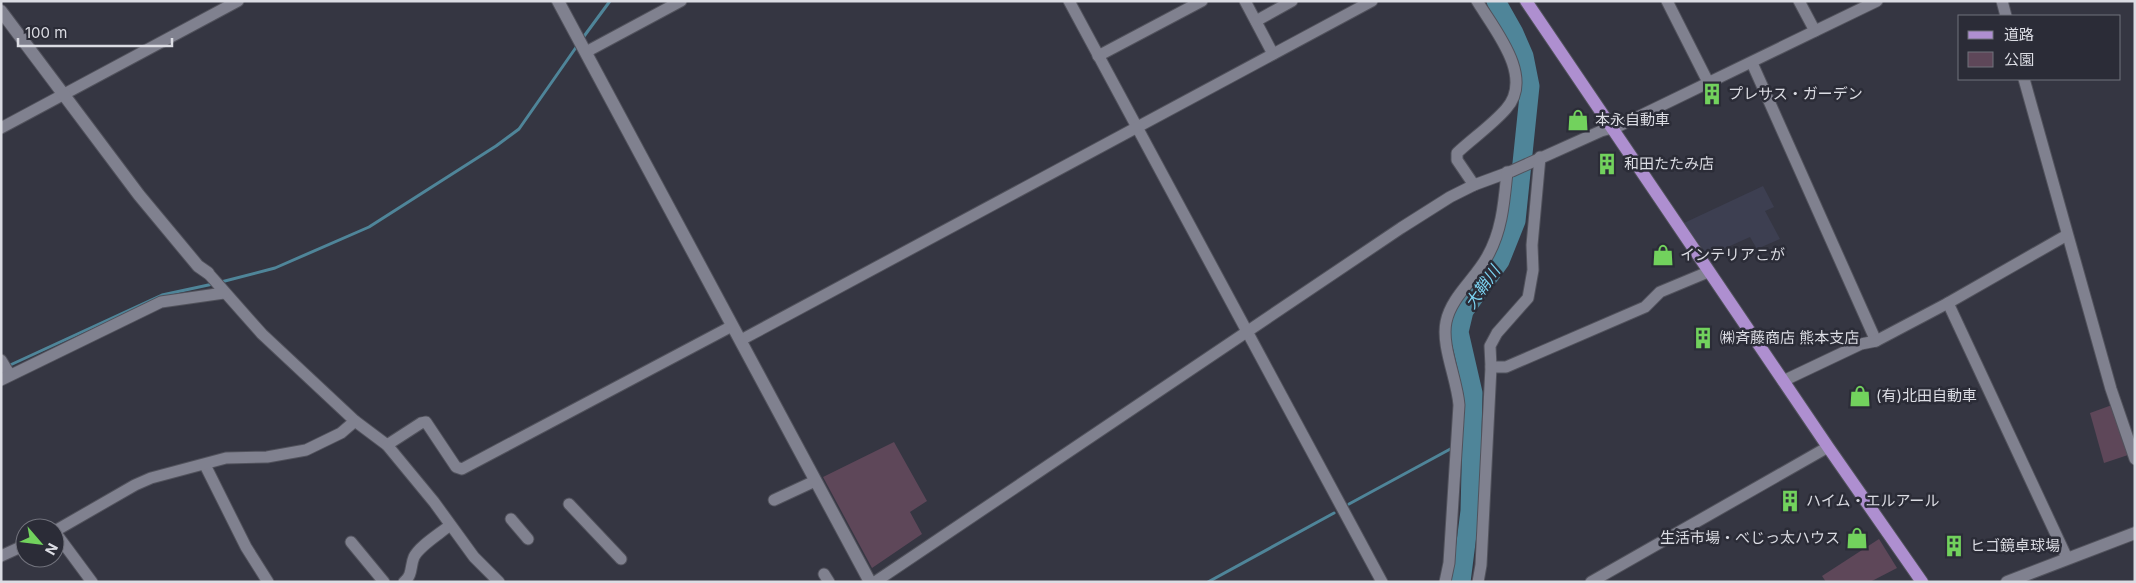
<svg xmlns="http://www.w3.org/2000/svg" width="2136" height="583" font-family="Inter,'Noto Sans JP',sans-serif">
  <rect width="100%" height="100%" fill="#353642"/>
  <!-- built -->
  <polygon fill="#3d3f51" points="1763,186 1774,207 1765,211 1780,239 1757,249 1750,237 1721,250 1718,247 1705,252 1684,223"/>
  <!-- green -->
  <g fill="#5e4759">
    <polygon points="2112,405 2128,455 2104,463 2090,413"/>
    <polygon points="894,442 927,501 910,512 922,534 872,568 823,477"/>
    <polygon points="1879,539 1897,568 1870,582 1826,582 1822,576"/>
  </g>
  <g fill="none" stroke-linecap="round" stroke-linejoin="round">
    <!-- stream -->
    <g stroke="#4f8599" stroke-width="3">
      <polyline points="582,39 610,1"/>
      <polyline points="221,282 275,268 369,227 496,146 519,129 577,46"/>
      <polyline points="8,366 162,295 213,284"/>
      <polyline points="1460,444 1471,439"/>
      <polyline points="1349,504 1454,447"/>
      <polyline points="1208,582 1334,513"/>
    </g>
    <!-- river -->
    <polyline stroke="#4f8599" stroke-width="19" points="1461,582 1470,511 1473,393 1459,332 1464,311 1500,261 1516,221 1530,86 1524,56 1514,33 1496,1"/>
    <!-- minor casing -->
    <g stroke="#51525c" stroke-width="13">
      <g id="minor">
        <polyline points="1069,1 1382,582"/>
        <polyline points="1245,1 1273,54"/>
        <polyline points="1667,1 1708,82"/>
        <polyline points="1799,1 1815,31"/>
        <polyline points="2002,1 2006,16"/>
        <polyline points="1256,21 1292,1"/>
        <polyline points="586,52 681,1"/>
        <polyline points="1098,56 1202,1"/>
        <polyline points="1752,63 1876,341"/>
        <polyline points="2024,79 2111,389 2135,459"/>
        <polyline points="1,128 238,1"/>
        <path d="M1474,185L1457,160V153C1473,138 1492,125 1506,109C1535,77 1494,29 1477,1"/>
        <polyline points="208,273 262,334 355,421 387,445 434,502 474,557 499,582"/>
        <polyline points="1948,303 2067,558"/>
        <polyline points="741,340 1372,1"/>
        <polyline points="1,360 10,375"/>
        <polyline points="1491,367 1506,367 1645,307 1660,292 1708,272"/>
        <polyline points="1,380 161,302 224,293"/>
        <polyline points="1783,381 1861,344 1876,341 1948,303 2067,235"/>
        <polyline points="387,445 421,423 426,422 456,467 462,469 732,326"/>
        <polyline points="205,465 246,547 268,582"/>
        <polyline points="774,500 815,481"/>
        <polyline points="569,504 621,559"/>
        <polyline points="511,519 528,539"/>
        <polyline points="55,531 135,485 151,478 226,458 267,457 306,450 341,433 355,421"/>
        <polyline points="55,532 92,582"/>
        <polyline points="351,542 384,582"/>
        <polyline points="1,556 25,545"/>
        <polyline points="824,574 829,582"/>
        <path d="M404,582C413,575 410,566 414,557C419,546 441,533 450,525"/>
        <polyline points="875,582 1401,228 1450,197 1474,185 1512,171 1601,131 1619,126 1877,1"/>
        <path d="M1445,582L1449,563L1459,405C1457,379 1441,346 1446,322C1451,297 1475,279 1487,257C1502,231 1504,202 1507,172"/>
        <polyline points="1478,582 1481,565 1491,367 1490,346 1497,333 1528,298 1533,270 1532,245 1540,157"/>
        <polyline points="1591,582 1828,447"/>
      </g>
    </g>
    <!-- tertiary casing -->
    <g stroke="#51525c" stroke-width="14">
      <g id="tertiary">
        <polyline points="558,1 870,582"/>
        <polyline points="1,11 139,195 198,266 208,273"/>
      </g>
    </g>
    <!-- secondary casing -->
    <g stroke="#51525c" stroke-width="14">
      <polyline id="secondary" points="2007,582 2135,533"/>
    </g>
    <!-- primary casing -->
    <g stroke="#51525c" stroke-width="14">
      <polyline id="primary" points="1526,1 1828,447 1922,582"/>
    </g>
    <!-- minor -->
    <use href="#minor" stroke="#80818f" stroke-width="11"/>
    <!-- tertiary -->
    <use href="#tertiary" stroke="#80818f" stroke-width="12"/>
    <!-- secondary -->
    <use href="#secondary" stroke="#80818f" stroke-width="12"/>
    <!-- primary -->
    <use href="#primary" stroke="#ae8fd0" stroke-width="12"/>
  </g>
  <!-- icons -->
  <defs>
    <g id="building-bare" transform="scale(1.725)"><path d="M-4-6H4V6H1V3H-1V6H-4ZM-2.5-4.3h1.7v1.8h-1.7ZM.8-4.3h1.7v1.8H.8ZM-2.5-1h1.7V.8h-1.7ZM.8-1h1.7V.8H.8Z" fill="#72d25d" stroke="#2b2c37" stroke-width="2.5" paint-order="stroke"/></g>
    <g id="shop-bare" transform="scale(1.725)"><path d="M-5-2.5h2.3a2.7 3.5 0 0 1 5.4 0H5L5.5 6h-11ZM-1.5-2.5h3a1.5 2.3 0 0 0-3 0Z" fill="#72d25d" stroke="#2b2c37" stroke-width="2.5" paint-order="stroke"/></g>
  </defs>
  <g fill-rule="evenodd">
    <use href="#building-bare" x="1712" y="94"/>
    <use href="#shop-bare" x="1578" y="120"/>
    <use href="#building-bare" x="1607" y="164"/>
    <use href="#shop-bare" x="1663" y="255"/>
    <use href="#building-bare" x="1703" y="338"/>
    <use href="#shop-bare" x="1860" y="396"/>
    <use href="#building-bare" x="1790" y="501"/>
    <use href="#shop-bare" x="1857" y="538"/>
    <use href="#building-bare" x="1954" y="546"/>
  </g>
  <g text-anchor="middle" stroke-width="5" stroke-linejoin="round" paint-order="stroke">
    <!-- poi labels -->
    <g font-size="15" fill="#dbdce3" stroke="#2b2c37" text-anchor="start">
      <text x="1728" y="99">プレサス・ガーデン</text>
      <text x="1595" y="125">本永自動車</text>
      <text x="1624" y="169">和田たたみ店</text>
      <text x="1680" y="260">インテリアこが</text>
      <text x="1720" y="343">㈱斉藤商店 熊本支店</text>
      <text x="1876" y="401">(有)北田自動車</text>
      <text x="1806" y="506">ハイム・エルアール</text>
      <text x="1840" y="543" text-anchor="end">生活市場・べじっ太ハウス</text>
      <text x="1970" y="551">ヒゴ鏡卓球場</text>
    </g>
    <!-- water labels -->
    <g font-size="16" font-style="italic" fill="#7cd3f2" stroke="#2b2c37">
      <text transform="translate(1482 287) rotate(-55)" y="6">大鞘川</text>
    </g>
  </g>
  <!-- border -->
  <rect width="2136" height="583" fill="none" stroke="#dbdce3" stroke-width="5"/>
  <!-- legend -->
  <rect x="1958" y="15" width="162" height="65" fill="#2b2c37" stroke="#71727c"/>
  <rect x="1968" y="31" width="25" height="8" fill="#ae8fd0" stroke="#71727c"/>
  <text x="2004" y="40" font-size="15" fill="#dbdce3">道路</text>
  <rect x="1968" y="52" width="25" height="15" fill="#5e4759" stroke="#71727c"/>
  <text x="2004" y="65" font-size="15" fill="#dbdce3">公園</text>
  <!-- north arrow -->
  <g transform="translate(40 543) rotate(118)"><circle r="24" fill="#2b2c37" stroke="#71727c"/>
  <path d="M0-4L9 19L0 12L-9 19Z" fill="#72d25d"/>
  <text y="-8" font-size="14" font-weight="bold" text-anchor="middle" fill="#dbdce3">N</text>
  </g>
  <!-- scale -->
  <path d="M18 38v8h154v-8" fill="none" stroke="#dbdce3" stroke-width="2.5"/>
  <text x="25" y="38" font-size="15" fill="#dbdce3" stroke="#2b2c37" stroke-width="4" paint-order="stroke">100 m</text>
</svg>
